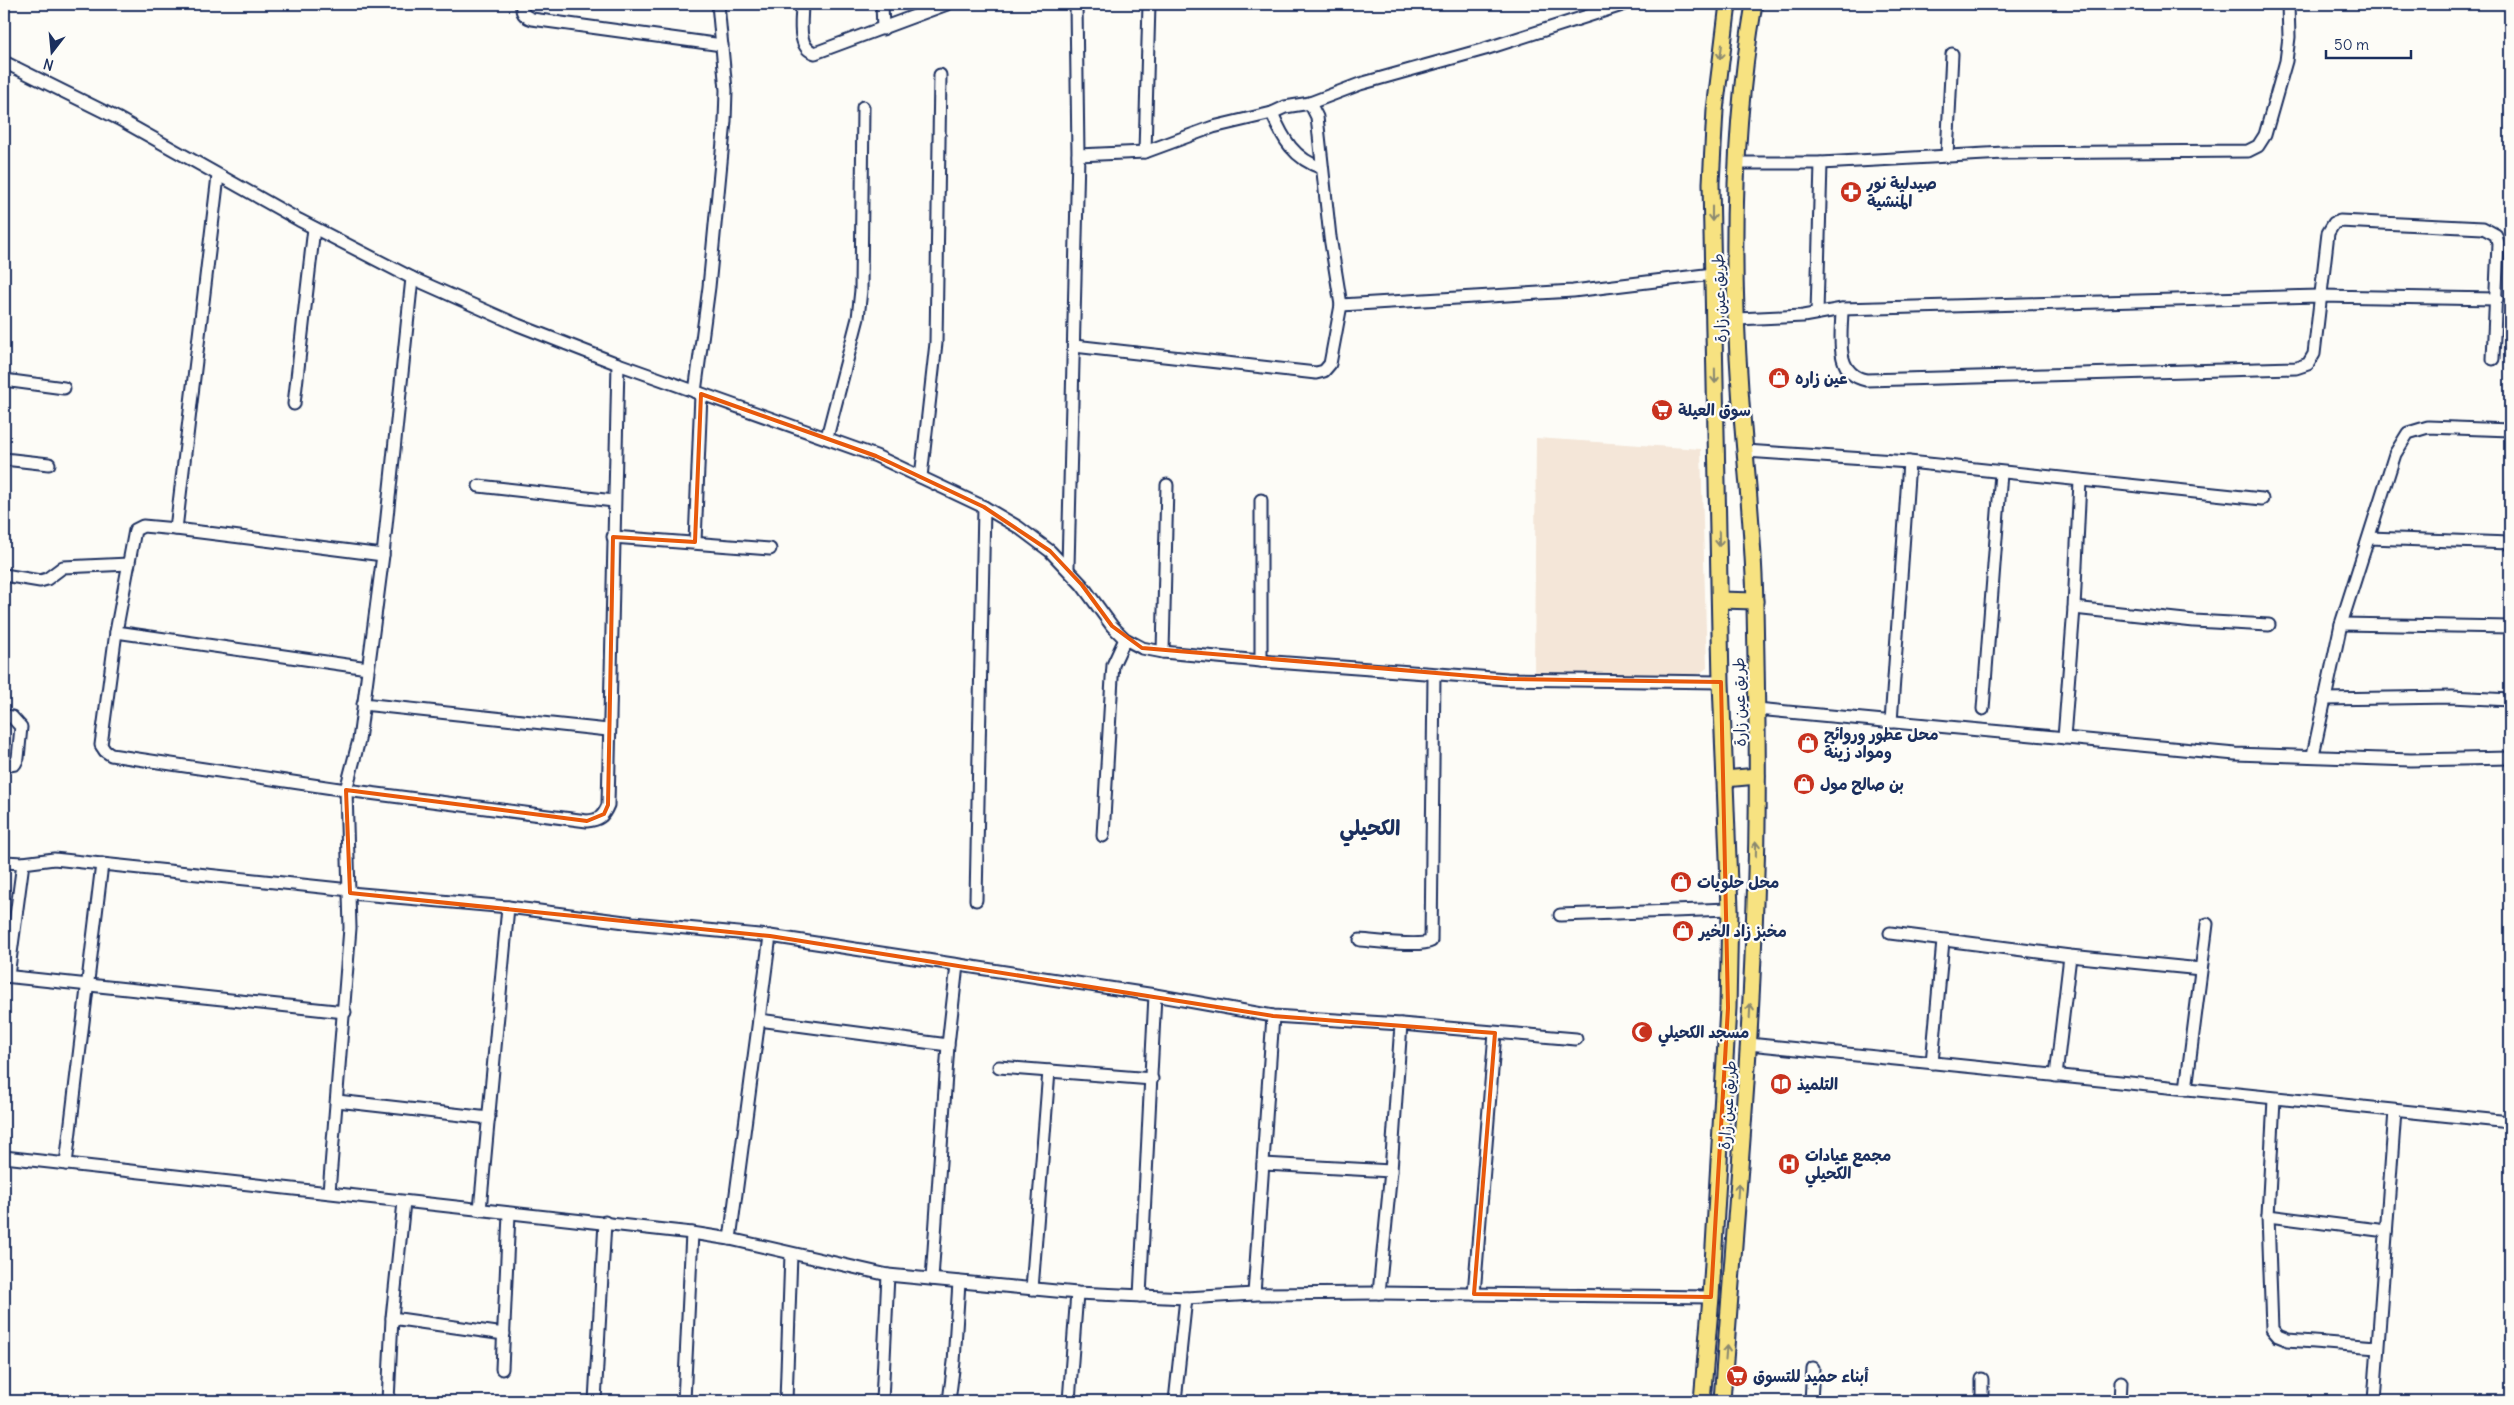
<svg xmlns="http://www.w3.org/2000/svg" width="2514" height="1405" font-family="Delius,'Playpen Sans Arabic',sans-serif">
  <rect width="100%" height="100%" fill="#fdfcf7"/>
  <filter id="ink" filterUnits="userSpaceOnUse"><feTurbulence type="fractalNoise" baseFrequency=".02" numOctaves="2"/><feDisplacementMap in="SourceGraphic" scale="10" xChannelSelector="R" yChannelSelector="G"/><feConvolveMatrix kernelMatrix="1 2 1 2 8 2 1 2 1" color-interpolation-filters="sRGB"/></filter>
  <g filter="url(#ink)">
    <!-- built -->
    <polygon fill="#f4e6d8" points="1536,438 1701,449 1707,668 1696,676 1534,673"/>
    <g fill="none" stroke-linecap="round" stroke-linejoin="round">
      <!-- minor casing -->
      <g stroke="#1b2f5e" stroke-width="15">
        <g id="minor">
          <path d="M522,4C521,13 524,16 532,19L722,45"/>
          <path d="M802,4C802,19 796,48 815,53L947,4"/>
          <polyline points="882,4 883,29"/>
          <polyline points="1625,4 1485,49 1360,84 1310,103 1317,117 1330,237 1341,305 1573,291 1713,274"/>
          <polyline points="4,62 119,119 299,220 412,278 518,325 618,364 876,456 984,507 1018,527 1050,551 1082,585 1112,626 1125,639 1142,648 1163,652 1261,661 1507,679 1721,682"/>
          <path d="M1272,113C1283,139 1294,159 1322,168"/>
          <polyline points="1145,152 1149,4"/>
          <polyline points="1078,155 1145,152 1213,127 1272,113 1285,107 1310,103"/>
          <polyline points="1947,155 1952,54"/>
          <polyline points="1736,163 1821,163 2004,153 2248,151 2258,146 2265,135 2286,61 2289,37 2288,4"/>
          <path d="M1842,309C1842,334 1833,374 1866,380L2296,368L2308,364L2314,354L2328,233L2334,223L2340,221L2483,228L2496,235L2498,243L2493,359"/>
          <polyline points="1817,313 1821,163"/>
          <polyline points="1737,319 1803,316 1842,309 2320,296 2497,299"/>
          <polyline points="1074,346 1316,373 1324,371 1330,364 1341,305"/>
          <polyline points="4,380 64,388"/>
          <polyline points="695,392 709,287 725,121 726,90 718,4"/>
          <polyline points="294,404 314,228"/>
          <polyline points="827,437 858,318 861,290 863,107"/>
          <polyline points="1746,451 1909,462 2262,499"/>
          <polyline points="4,459 49,464"/>
          <polyline points="921,477 936,343 940,75"/>
          <polyline points="479,486 614,501"/>
          <polyline points="176,529 218,176"/>
          <polyline points="613,537 770,549"/>
          <polyline points="2369,538 2510,543"/>
          <polyline points="695,542 701,394"/>
          <path d="M383,555L176,529L143,526L135,530L116,632L101,745L105,751L111,755L346,790L587,821C599,820 603,817 608,805L618,364"/>
          <polyline points="1068,567 1078,155 1076,4"/>
          <polyline points="4,575 40,581 47,579 63,567 129,564"/>
          <polyline points="2074,608 2194,621 2269,625"/>
          <polyline points="2341,624 2510,627"/>
          <polyline points="116,632 368,668"/>
          <polyline points="1163,652 1167,485"/>
          <polyline points="1261,661 1261,500"/>
          <polyline points="2324,699 2452,697 2510,700"/>
          <polyline points="363,704 608,730"/>
          <polyline points="1757,709 2235,754 2411,760 2510,758"/>
          <polyline points="1983,709 2001,473"/>
          <polyline points="4,716 12,717 21,727 18,758 15,764 4,766"/>
          <polyline points="1891,722 1909,462"/>
          <polyline points="2064,738 2074,608 2080,481"/>
          <polyline points="2313,755 2341,624 2395,454 2408,433 2428,427 2510,430"/>
          <polyline points="1103,836 1112,678 1113,665 1125,639"/>
          <polyline points="4,862 23,863 54,859 350,890"/>
          <polyline points="350,893 508,907 633,923 770,936 1155,995 1273,1016 1401,1024 1391,1171 1379,1293"/>
          <polyline points="976,900 984,507"/>
          <polyline points="1560,915 1730,909"/>
          <polyline points="1890,933 2070,956 2201,969"/>
          <path d="M1360,940C1374,941 1421,947 1431,941L1434,675"/>
          <polyline points="4,976 345,1012"/>
          <polyline points="8,976 23,863"/>
          <polyline points="759,1020 948,1045"/>
          <polyline points="1401,1024 1576,1039"/>
          <polyline points="1749,1044 2510,1122"/>
          <polyline points="1932,1063 1943,941"/>
          <polyline points="999,1067 1152,1079"/>
          <polyline points="2056,1076 2070,956"/>
          <polyline points="2186,1089 2207,924"/>
          <polyline points="2274,1099 2268,1216 2272,1329 2278,1336 2288,1340 2377,1347"/>
          <polyline points="337,1101 489,1118"/>
          <polyline points="4,1157 692,1233 730,1239 888,1275 1077,1293 1186,1298 1254,1294 1379,1293 1711,1297"/>
          <polyline points="66,1164 102,864"/>
          <polyline points="1263,1164 1391,1171"/>
          <polyline points="329,1192 350,928 346,790 359,740 383,555 412,278"/>
          <polyline points="480,1210 508,907"/>
          <polyline points="2268,1216 2386,1231"/>
          <polyline points="730,1239 770,936"/>
          <polyline points="932,1279 948,1045 957,965"/>
          <polyline points="1032,1289 1049,1071"/>
          <polyline points="1254,1294 1273,1016"/>
          <polyline points="1474,1294 1495,1033"/>
          <polyline points="1140,1296 1155,995"/>
          <polyline points="392,1318 504,1334"/>
          <polyline points="502,1369 509,1214"/>
          <polyline points="388,1401 392,1318 404,1202"/>
          <polyline points="595,1401 605,1222"/>
          <polyline points="684,1401 692,1233"/>
          <polyline points="786,1401 791,1254"/>
          <polyline points="882,1401 888,1275"/>
          <polyline points="949,1401 954,1362 959,1282"/>
          <polyline points="1069,1401 1077,1293"/>
          <polyline points="1175,1401 1186,1298"/>
          <polyline points="1811,1401 1813,1368"/>
          <polyline points="1982,1401 1982,1379"/>
          <polyline points="2120,1401 2121,1382"/>
          <polyline points="2374,1401 2395,1111"/>
        </g>
      </g>
      <!-- major casing -->
      <g stroke="#1b2f5e" stroke-width="19">
        <g id="major">
          <polyline points="1720,600 1755,601"/>
          <polyline points="1725,779 1757,776"/>
          <polyline points="1702,1401 1711,1297 1728,1008 1730,909 1721,682 1711,183 1715,110 1728,4"/>
          <path d="M1722,1401C1734,1235 1750,1069 1755,903C1759,804 1757,706 1755,607C1754,534 1745,462 1740,389C1731,260 1732,132 1754,4"/>
        </g>
      </g>
      <!-- minor -->
      <use href="#minor" stroke="#fdfcf7" stroke-width="11"/>
      <!-- major -->
      <use href="#major" stroke="#f7e281" stroke-width="15"/>
    </g>
    <!-- one-way arrows -->
    <defs><path id="oneway-shaft" d="M-6 0H5M1.5-3L5.5 0L1.5 3" fill="none" stroke-width="1.6" stroke-linecap="round" stroke-linejoin="round" transform="scale(1.25)"/></defs>
    <g stroke="#898870">
      <use href="#oneway-shaft" transform="translate(1721 52) rotate(97)"/>
      <use href="#oneway-shaft" transform="translate(1712 214) rotate(90)"/>
      <use href="#oneway-shaft" transform="translate(1715 376) rotate(89)"/>
      <use href="#oneway-shaft" transform="translate(1719 539) rotate(89)"/>
      <use href="#oneway-shaft" transform="translate(1756 849) rotate(-89)"/>
      <use href="#oneway-shaft" transform="translate(1750 1011) rotate(-87)"/>
      <use href="#oneway-shaft" transform="translate(1738 1191) rotate(-86)"/>
      <use href="#oneway-shaft" transform="translate(1726 1353) rotate(-86)"/>
    </g>
  </g>
  <!-- marked area -->
  <path fill="none" stroke="#e8590c" stroke-width="4" stroke-linejoin="round" d="M701,394L876,456L984,507L1050,551L1082,585L1112,626L1142,648L1507,679L1721,682L1728,1008L1711,1297L1474,1294L1495,1033L1273,1016L770,936L350,893L346,790L587,821L604,814L608,805L613,537L695,542Z"/>
  <!-- icons -->
  <defs>
    <g id="pharmacy-disc" transform="scale(1.125)"><circle r="9.5" fill="#c8321e" stroke="#fdfcf7"/><path d="M-2-6h4v4h4v4h-4v4h-4v-4h-4v-4h4Z" fill="#fff"/></g>
    <g id="shop-disc" transform="scale(1.125)"><circle r="9.5" fill="#c8321e" stroke="#fdfcf7"/><path d="M-5-2.5h2.3a2.7 3.5 0 0 1 5.4 0H5L5.5 6h-11ZM-1.5-2.5h3a1.5 2.3 0 0 0-3 0Z" fill="#fff"/></g>
    <g id="supermarket-disc" transform="scale(1.125)"><circle r="9.5" fill="#c8321e" stroke="#fdfcf7"/><path d="M-6-5.5h2.5l.6 2H6L4.5 2H-2.5L-4.4-4H-6ZM-1.5 3.2a1.3 1.3 0 1 0 .1 0ZM3 3.2a1.3 1.3 0 1 0 .1 0Z" fill="#fff"/></g>
    <g id="mosque-disc" transform="scale(1.125)"><circle r="9.5" fill="#c8321e" stroke="#fdfcf7"/><path d="M3.5-4.9A6 6 0 1 0 3.5 4.9A5 5 0 1 1 3.5-4.9Z" fill="#fff"/></g>
    <g id="library-disc" transform="scale(1.125)"><circle r="9.5" fill="#c8321e" stroke="#fdfcf7"/><path d="M-6-4Q-3-5.5-.7-3.5V5Q-3 3-6 4ZM6-4Q3-5.5 .7-3.5V5Q3 3 6 4Z" fill="#fff"/></g>
    <g id="hospital-disc" transform="scale(1.125)"><circle r="9.5" fill="#c8321e" stroke="#fdfcf7"/><path d="M-5-5h3v3.5h4V-5h3V5h-3V1.5h-4V5h-3Z" fill="#fff"/></g>
  </defs>
  <g fill-rule="evenodd">
    <use href="#pharmacy-disc" x="1851" y="192"/>
    <use href="#shop-disc" x="1779" y="378"/>
    <use href="#supermarket-disc" x="1662" y="410"/>
    <use href="#shop-disc" x="1808" y="743"/>
    <use href="#shop-disc" x="1804" y="784"/>
    <use href="#shop-disc" x="1681" y="882"/>
    <use href="#shop-disc" x="1683" y="931"/>
    <use href="#mosque-disc" x="1642" y="1032"/>
    <use href="#library-disc" x="1781" y="1084"/>
    <use href="#hospital-disc" x="1789" y="1164"/>
    <use href="#supermarket-disc" x="1737" y="1376"/>
  </g>
  <g text-anchor="middle" stroke-width="4.5" stroke-linejoin="round" paint-order="stroke">
    <!-- poi labels -->
    <g font-size="16" font-weight="bold" fill="#1b2f5e" stroke="#fdfcf7" text-anchor="start">
      <text x="1867" y="189">صيدلية نور<tspan x="1867" dy="18">المنشية</tspan></text>
      <text x="1795" y="384">عين زاره</text>
      <text x="1678" y="416">سوق العيلة</text>
      <text x="1824" y="740">محل عطور وروائح<tspan x="1824" dy="18">ومواد زينة</tspan></text>
      <text x="1820" y="790">بن صالح مول</text>
      <text x="1697" y="888">محل حلويات</text>
      <text x="1699" y="937">مخبز زاد الخير</text>
      <text x="1658" y="1038">مسجد الكحيلي</text>
      <text x="1797" y="1090">التلميذ</text>
      <text x="1805" y="1161">مجمع عيادات<tspan x="1805" dy="18">الكحيلي</tspan></text>
      <text x="1753" y="1382">أبناء حميد للتسوق</text>
    </g>
    <!-- street labels -->
    <g font-size="16" fill="#1b2f5e" stroke="#fdfcf7">
      <text transform="translate(1719 298) rotate(-92)" y="6">طريق عين زارة</text>
      <text transform="translate(1739 702) rotate(-91)" y="6">طريق عين زارة</text>
      <text transform="translate(1727 1105) rotate(-86)" y="6">طريق عين زارة</text>
    </g>
    <!-- district labels -->
    <g font-size="21" font-weight="bold" fill="#1b2f5e" stroke="#fdfcf7">
      <text x="1370" y="835">الكحيلي</text>
    </g>
  </g>
  <!-- margin -->
  <rect width="2514" height="1405" fill="none" stroke="#fdfcf7" stroke-width="20"/>
  <rect x="10" y="10" width="2494" height="1385" fill="none" stroke="#1b2f5e" stroke-width="2" filter="url(#ink)"/>
  <!-- north arrow -->
  <g transform="translate(52 52) rotate(196)" stroke="#fdfcf7" stroke-width="4" paint-order="stroke">
  <path d="M0-4L9 19L0 12L-9 19Z" fill="#1b2f5e"/>
  <text y="-8" font-size="14" font-weight="bold" text-anchor="middle" fill="#1b2f5e">N</text>
  </g>
  <!-- scale -->
  <path d="M2326 50v8h85v-8" fill="none" stroke="#1b2f5e" stroke-width="2.5"/>
  <text x="2334" y="50" font-size="15" fill="#1b2f5e" stroke="#fdfcf7" stroke-width="4" paint-order="stroke">50 m</text>
</svg>
